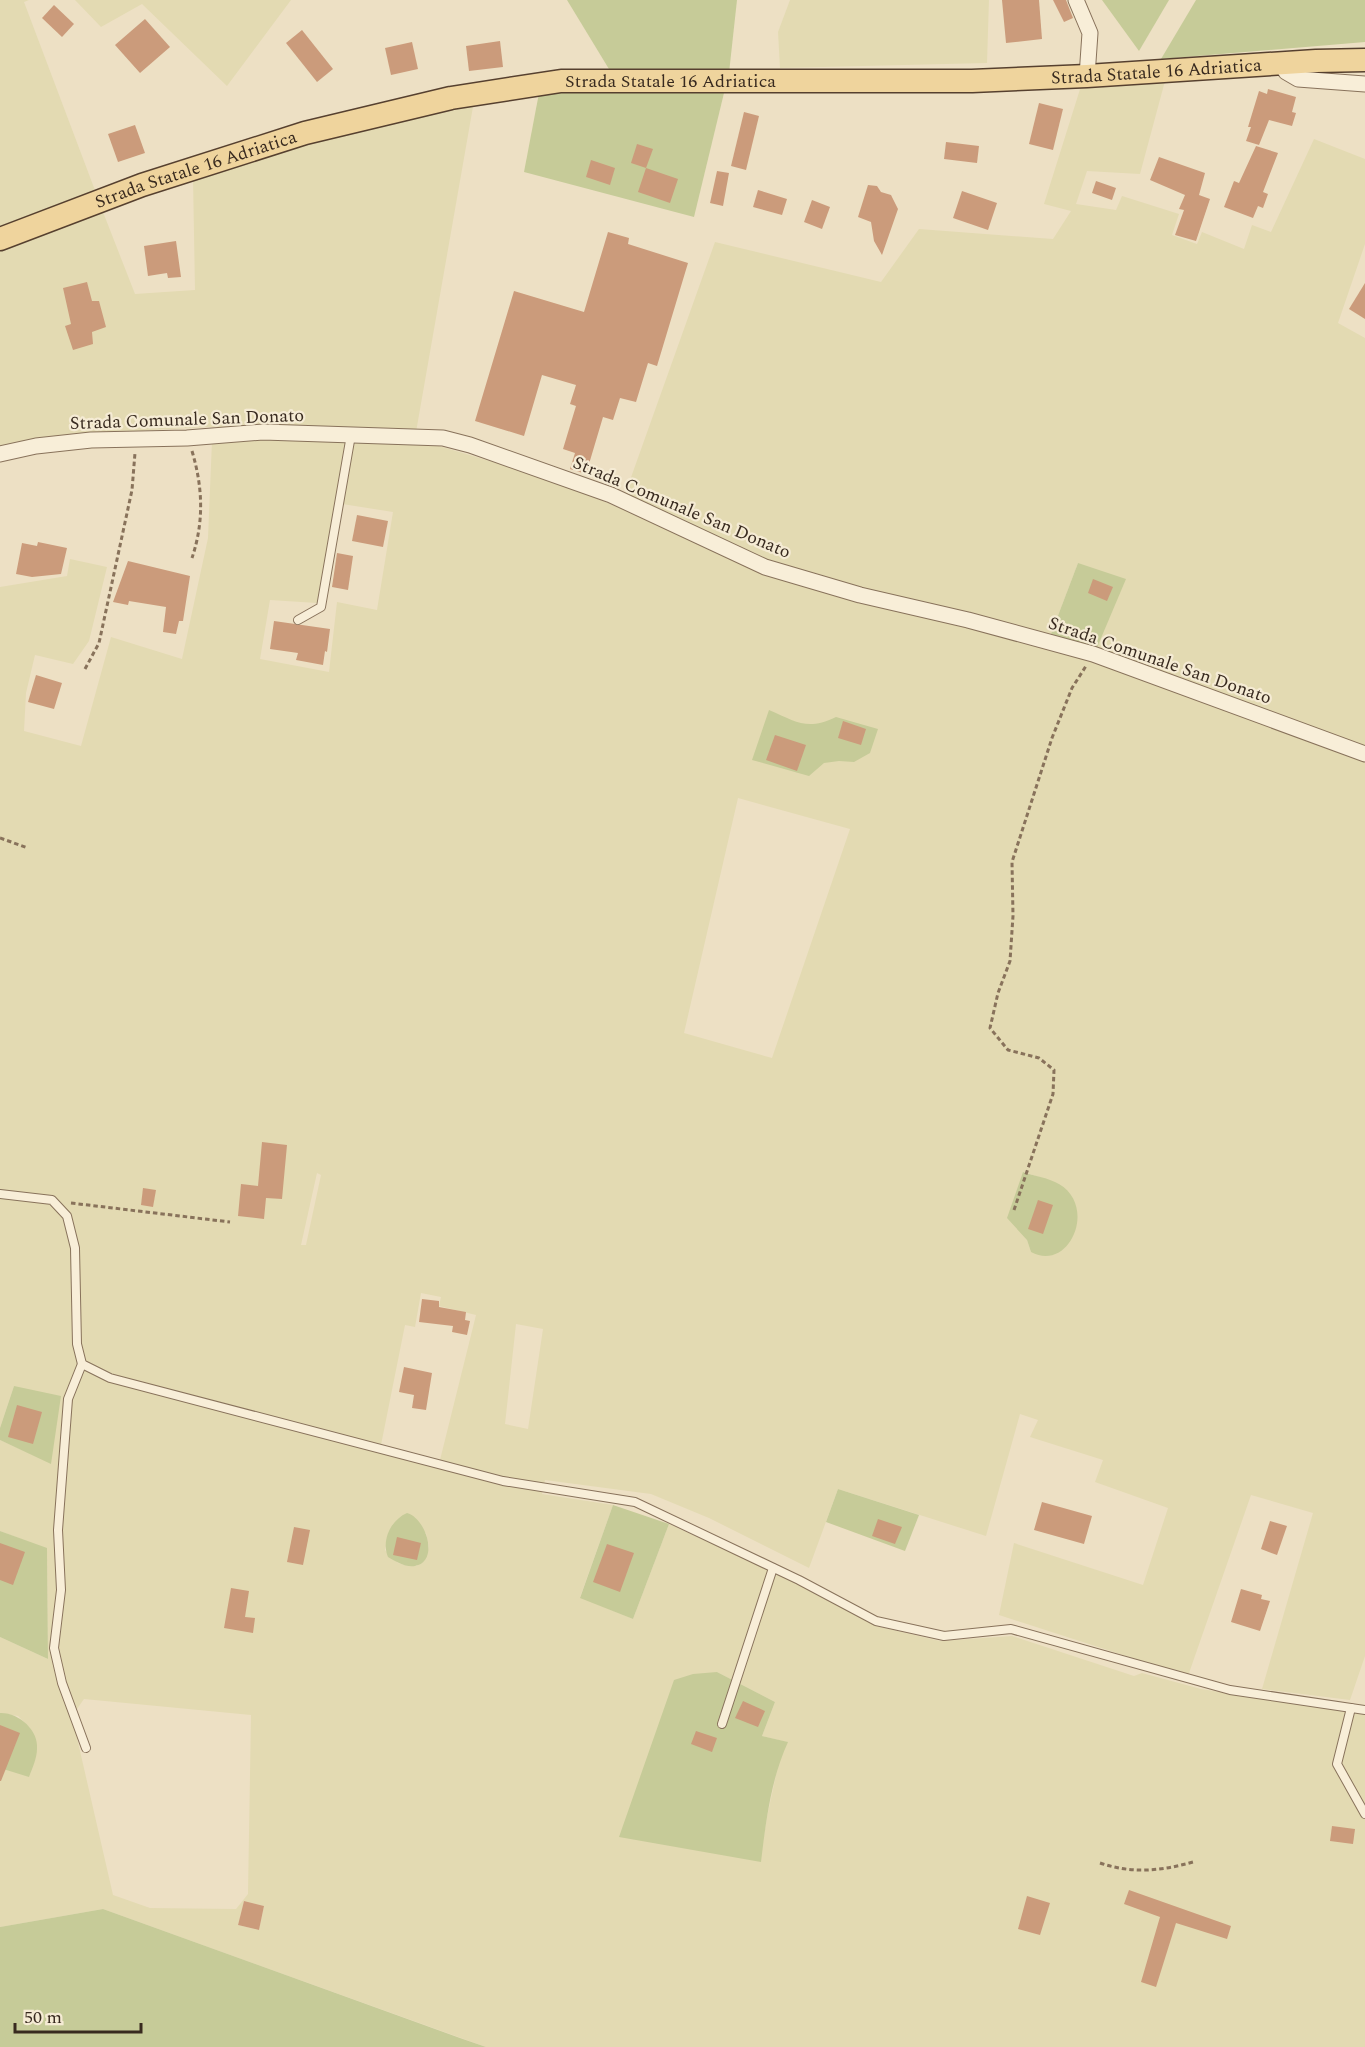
<svg xmlns="http://www.w3.org/2000/svg" width="1365" height="2047" font-family="Spectral,serif">
  <rect width="100%" height="100%" fill="#ede0c4"/>
  <!-- farmland -->
  <g fill="#e3dab2" fill-rule="evenodd">
    <polygon points="0,0 29,0 24,2 96,193 0,231"/>
    <polygon points="75,0 291,0 227,86 142,4 101,27"/>
    <polygon points="790,0 989,0 987,63 780,68 778,32"/>
    <polygon points="1165,81 1140,174 1087,171 1076,204 1116,210 1122,196 1179,214 1172,235 1197,244 1202,232 1244,249 1252,225 1271,232 1314,139 1365,159 1365,244 1338,323 1365,338 1365,747 1096,650 1078,563 1051,634 954,609 879,595 761,559 624,497 715,242 881,282 919,229 1053,239 1071,211 1044,204 1081,86"/>
    <polygon points="474,101 416,432 254,426 207,427 150,430 0,448 0,251 103,212 135,294 195,290 193,178 328,138"/>
    <path d="M255,439L429,443L551,479L806,587L928,616L1093,661L1365,760V1656L1350,1700L1262,1689L1313,1513L1251,1495L1188,1676L999,1615L1014,1543L1143,1585L1168,1508L1095,1482L1103,1460L1030,1437L1038,1420L1020,1414L986,1536L838,1489L809,1568L709,1518L651,1494L545,1480L542,1494L613,1505L580,1597L633,1619L669,1524L784,1577L876,1626L940,1641L1012,1636L1134,1676L1142,1673L1201,1689L1365,1715V2047H486L103,1909L0,1927V1768L30,1728L18,1716L0,1713V1637L48,1659L47,1549L0,1531V1440L51,1463L14,1386L0,1428V587L67,576L70,559L107,567L89,641L73,664L35,655L26,693L24,731L81,746L111,637L182,659L208,538L212,441ZM336,503L393,512L377,610L337,602L329,672L260,659L270,600L317,603ZM738,798L850,829L772,1058L684,1033ZM1024,1172L1059,1184L1031,1252L1027,1240ZM317,1173L321,1175L306,1245H301ZM421,1293L441,1297L439,1306L476,1315L440,1460L381,1445L405,1325L415,1327ZM516,1324L543,1329L528,1429L505,1424ZM391,1527L426,1533L429,1547L427,1553L417,1566H408L398,1563L385,1550ZM717,1672L775,1702L762,1736L787,1742L779,1761L767,1817L760,1862ZM84,1699L251,1715L248,1894L236,1909L150,1908L113,1895L72,1716ZM244,1901L264,1906L259,1930L238,1925Z"/>
  </g>
  <!-- green -->
  <g fill="#c6cb98">
    <polygon points="567,0 737,0 729,73 612,74"/>
    <polygon points="1102,0 1169,0 1139,51"/>
    <polygon points="1196,0 1365,0 1365,42 1161,59"/>
    <polygon points="539,93 724,93 694,217 524,172"/>
    <polygon points="1078,563 1126,579 1096,650 1051,634"/>
    <path d="M769,710C797,722 807,731 836,717L878,729L870,753L854,762L839,761L824,763L809,776L752,760Z"/>
    <path d="M1023,1172C1034,1176 1049,1178 1059,1184C1098,1207 1069,1273 1031,1252L1027,1240L1007,1218Z"/>
    <polygon points="14,1386 61,1396 51,1464 0,1440 0,1428"/>
    <polygon points="838,1489 919,1515 905,1551 826,1522"/>
    <polygon points="613,1505 669,1524 633,1619 580,1598"/>
    <path d="M407,1513C426,1518 440,1561 415,1566C406,1568 395,1561 388,1557C381,1540 391,1520 407,1513Z"/>
    <polygon points="0,1531 47,1548 48,1659 0,1637"/>
    <path d="M717,1672L775,1702L762,1736L788,1742C771,1779 766,1821 761,1862L619,1837L674,1680L693,1674Z"/>
    <path d="M0,1713C18,1712 39,1730 37,1749C37,1758 32,1769 29,1777L0,1768Z"/>
    <polygon points="103,1909 460,2038 486,2047 0,2047 0,1927"/>
  </g>
  <!-- building -->
  <g fill="#cb9b7b">
    <polygon points="1002,0 1039,0 1042,39 1006,43"/>
    <polygon points="1053,0 1066,0 1073,18 1064,22"/>
    <polygon points="54,5 74,24 62,37 42,18"/>
    <polygon points="145,19 170,47 140,73 115,45"/>
    <polygon points="302,30 333,69 317,82 286,43"/>
    <polygon points="500,41 503,67 469,71 466,46"/>
    <polygon points="412,42 418,69 391,75 385,48"/>
    <polygon points="1268,89 1296,97 1292,112 1296,113 1292,126 1269,120 1259,145 1246,141 1251,127 1248,127 1259,91 1267,94"/>
    <polygon points="1039,103 1063,109 1053,150 1029,144"/>
    <polygon points="744,112 759,116 746,170 731,166"/>
    <polygon points="135,125 145,153 118,162 108,134"/>
    <polygon points="946,142 979,146 977,163 944,159"/>
    <polygon points="637,144 653,149 646,168 631,163"/>
    <polygon points="1256,146 1278,153 1263,192 1268,194 1263,208 1258,206 1253,218 1224,207 1234,181 1239,183"/>
    <polygon points="1159,157 1205,173 1199,195 1210,199 1196,241 1175,235 1184,210 1179,209 1185,195 1150,180"/>
    <polygon points="591,160 615,168 610,185 586,177"/>
    <polygon points="646,168 678,179 670,203 638,192"/>
    <polygon points="717,171 729,173 723,206 710,203"/>
    <polygon points="1096,181 1116,188 1112,200 1092,193"/>
    <polygon points="868,185 877,186 881,192 891,195 898,209 882,255 874,241 871,222 858,217"/>
    <polygon points="758,190 787,199 782,215 753,207"/>
    <polygon points="962,191 997,203 988,230 953,218"/>
    <polygon points="812,200 830,207 822,229 804,222"/>
    <polygon points="608,232 629,238 628,244 688,263 657,366 648,363 636,402 620,398 613,420 603,417 586,474 570,469 575,453 563,449 576,406 570,404 576,385 542,375 524,436 475,421 514,291 584,312"/>
    <polygon points="176,241 181,277 168,278 167,273 148,276 144,246"/>
    <polygon points="87,282 92,301 99,301 106,327 92,332 93,344 73,350 65,326 71,324 63,288"/>
    <polygon points="1365,283 1365,319 1349,309"/>
    <polygon points="357,515 388,521 383,547 352,541"/>
    <polygon points="38,542 67,548 61,574 32,577 16,574 22,543 37,546"/>
    <polygon points="337,553 353,556 348,590 332,587"/>
    <polygon points="128,561 190,576 183,621 179,621 176,634 163,632 166,607 129,601 128,605 113,602"/>
    <polygon points="1093,579 1113,587 1107,601 1088,593"/>
    <polygon points="274,621 330,629 327,652 325,651 323,665 296,660 298,653 270,649"/>
    <polygon points="36,675 62,683 54,709 28,702"/>
    <polygon points="843,721 866,729 861,745 838,738"/>
    <polygon points="775,735 806,745 797,771 766,760"/>
    <polygon points="262,1142 287,1145 282,1199 266,1198 264,1219 238,1216 241,1184 258,1186"/>
    <polygon points="143,1188 156,1190 153,1207 141,1205"/>
    <polygon points="1038,1200 1053,1205 1043,1234 1028,1229"/>
    <polygon points="422,1299 439,1301 439,1307 466,1312 465,1320 470,1321 467,1335 452,1332 453,1326 419,1322"/>
    <polygon points="404,1367 432,1373 426,1410 412,1408 414,1395 399,1392"/>
    <polygon points="17,1405 42,1412 33,1444 8,1437"/>
    <polygon points="1042,1502 1092,1516 1084,1544 1034,1530"/>
    <polygon points="878,1519 902,1527 895,1544 872,1536"/>
    <polygon points="1270,1521 1287,1526 1277,1555 1261,1549"/>
    <polygon points="294,1527 310,1530 303,1565 287,1562"/>
    <polygon points="397,1537 421,1543 417,1560 393,1555"/>
    <polygon points="0,1543 25,1552 13,1585 0,1580"/>
    <polygon points="607,1544 634,1553 620,1592 593,1582"/>
    <polygon points="231,1588 249,1591 245,1617 255,1618 253,1633 224,1628"/>
    <polygon points="1241,1589 1262,1595 1261,1599 1270,1601 1260,1631 1231,1622"/>
    <polygon points="743,1701 765,1711 758,1727 735,1718"/>
    <polygon points="0,1725 20,1733 1,1781 0,1781"/>
    <polygon points="696,1731 717,1738 712,1752 691,1744"/>
    <polygon points="1332,1826 1355,1829 1353,1844 1330,1841"/>
    <polygon points="1129,1890 1231,1926 1227,1939 1176,1923 1156,1987 1141,1982 1160,1917 1124,1904"/>
    <polygon points="1027,1896 1050,1903 1040,1935 1018,1929"/>
    <polygon points="244,1901 264,1906 259,1930 238,1925"/>
  </g>
  <g fill="none" stroke-linecap="round" stroke-linejoin="round">
    <!-- service casing -->
    <g stroke="#88725b" stroke-width="10">
      <g id="service">
        <polyline points="298,620 321,607 351,435"/>
        <polyline points="0,1194 52,1200 67,1216 75,1248 77,1344 82,1364 110,1378 503,1481 635,1502 799,1580 876,1621 944,1636 1011,1629 1230,1690 1365,1710"/>
        <polyline points="82,1364 68,1399 58,1530 61,1590 54,1648 62,1683 86,1748"/>
        <polyline points="1351,1708 1337,1764 1365,1814"/>
        <polyline points="722,1724 773,1568"/>
      </g>
    </g>
    <!-- minor casing -->
    <g stroke="#88725b" stroke-width="17">
      <g id="minor">
        <polyline points="1076,0 1090,33 1087,76"/>
        <polyline points="1281,64 1286,72 1298,79 1365,84"/>
        <polyline points="0,454 36,446 91,440 187,438 263,432 443,438 470,445 611,495 765,567 860,595 968,620 1093,654 1365,754"/>
      </g>
    </g>
    <!-- primary casing -->
    <g stroke="#56402f" stroke-width="25">
      <g id="primary">
        <path id="s1" d="M0,239L142,185L305,133L451,98L561,81H972L1087,76L1316,61L1365,60"/>
      </g>
    </g>
    <!-- path -->
    <g stroke="#88725b" stroke-width="3" stroke-dasharray="4.5 3" stroke-linecap="butt">
      <path d="M192,451C203,488 204,522 192,558"/>
      <polyline points="85,669 99,643 132,490 135,453"/>
      <polyline points="0,838 28,848"/>
      <polyline points="71,1203 230,1222"/>
      <polyline points="1014,1210 1053,1094 1054,1070 1039,1058 1008,1050 990,1028 998,993 1010,961 1013,916 1012,862 1052,738 1072,688 1086,666"/>
      <path d="M1100,1863C1132,1874 1161,1871 1193,1862"/>
    </g>
    <!-- service -->
    <use href="#service" stroke="#f8eed8" stroke-width="8"/>
    <!-- minor -->
    <use href="#minor" stroke="#f8eed8" stroke-width="15"/>
    <!-- primary -->
    <use href="#primary" stroke="#efd49d" stroke-width="22"/>
  </g>
  <g text-anchor="middle" stroke-width="4.5" stroke-linejoin="round" paint-order="stroke">
    <!-- street labels -->
    <g font-size="18" fill="#382a1f" stroke="#f5ebd4">
      <text dy="6" stroke="none"><textPath href="#s1" startOffset="1180">Strada Statale 16 Adriatica</textPath></text>
      <text dy="6" stroke="none"><textPath href="#s1" startOffset="694">Strada Statale 16 Adriatica</textPath></text>
      <text dy="6" stroke="none"><textPath href="#s1" startOffset="208">Strada Statale 16 Adriatica</textPath></text>
      <text transform="translate(187 419) rotate(-2)" y="6">Strada Comunale San Donato</text>
      <text transform="translate(682 507) rotate(23)" y="6">Strada Comunale San Donato</text>
      <text transform="translate(1160 660) rotate(19)" y="6">Strada Comunale San Donato</text>
    </g>
  </g>
  <!-- scale -->
  <path d="M15 2023v9h126v-9" fill="none" stroke="#382a1f" stroke-width="3"/>
  <text x="24" y="2023" font-size="18" fill="#382a1f" stroke="#f5ebd4" stroke-width="4.5" paint-order="stroke">50 m</text>
</svg>
